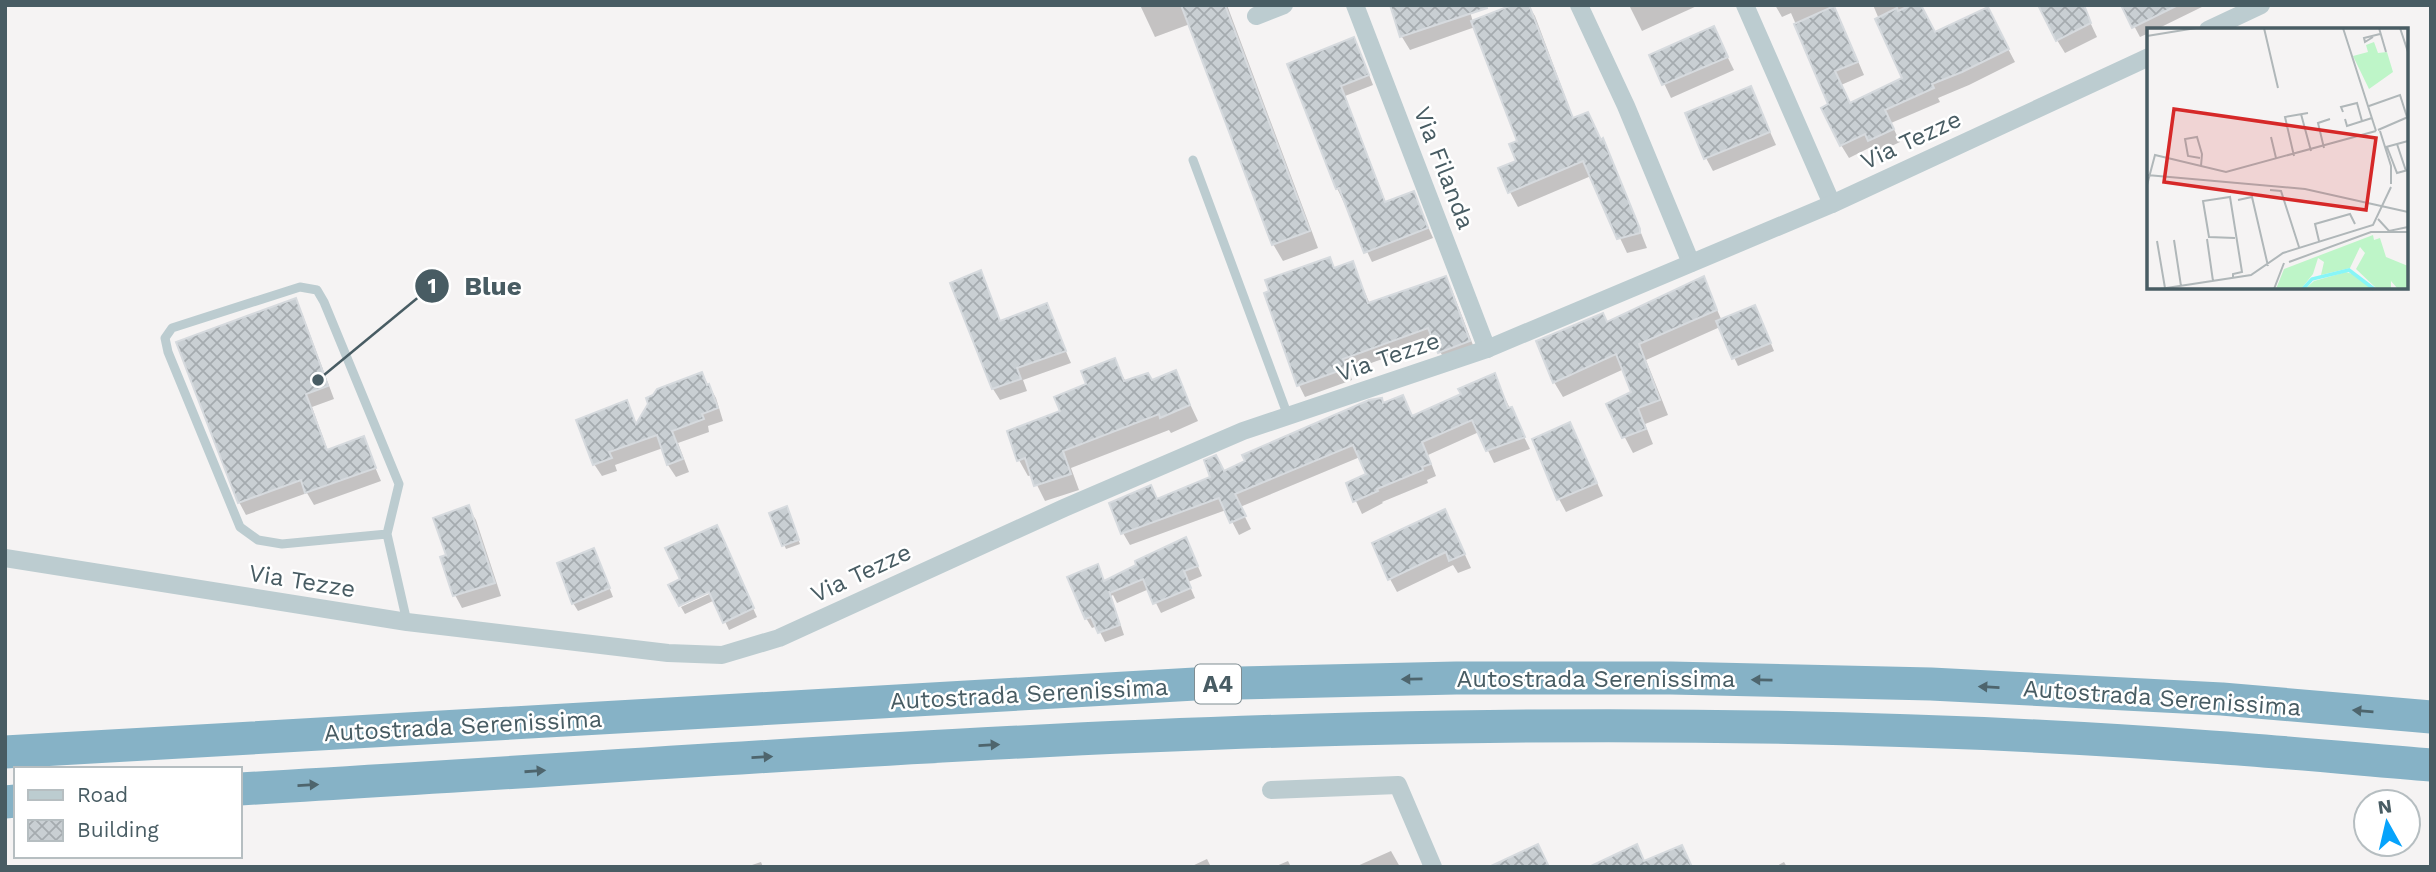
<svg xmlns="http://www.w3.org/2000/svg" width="2436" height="872" font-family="'Work Sans',sans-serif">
  <defs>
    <pattern id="building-cross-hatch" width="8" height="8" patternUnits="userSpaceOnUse" patternTransform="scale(1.75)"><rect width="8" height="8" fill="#c9cfd3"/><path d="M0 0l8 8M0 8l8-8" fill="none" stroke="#a5abaf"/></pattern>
  </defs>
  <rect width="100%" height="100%" fill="#f5f3f3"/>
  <!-- shadow -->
  <g fill="#0003">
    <polygon points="1140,5 1227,5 1318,248 1283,261 1273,244 1190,24 1155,37"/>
    <polygon points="1391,5 1468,5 1473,22 1528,5 1535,16 1574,120 1603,142 1610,155 1647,248 1627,253 1591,176 1518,207 1510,192 1518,162 1520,142 1475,27 1410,50 1402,37"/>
    <polygon points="1629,5 1699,5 1642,31"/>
    <polygon points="1775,5 1834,5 1864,75 1841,85 1850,104 1904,78 1873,5 1910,5 1935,34 1994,22 2015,62 1969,85 1938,98 1940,102 1891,123 1900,142 1877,153 1873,146 1849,158 1841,145 1831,105 1791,13 1782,17"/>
    <polygon points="2082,5 2097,37 2065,53 2057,40"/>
    <polygon points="2123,5 2206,5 2155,30 2149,30 2149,33 2140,37"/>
    <polygon points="1713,28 1734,70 1671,98 1651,56"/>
    <polygon points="1359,49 1373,85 1345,96 1386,203 1413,193 1433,238 1372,262 1337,188 1290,65"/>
    <polygon points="1750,88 1776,145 1713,171 1706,158"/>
    <polygon points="1329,259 1335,269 1352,263 1370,304 1446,278 1452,290 1476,353 1446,364 1435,340 1349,371 1352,380 1305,397 1299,385 1266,294"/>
    <polygon points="980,273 1001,322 1046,306 1071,363 1023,380 1027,391 1000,400 993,389 952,284"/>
    <polygon points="1703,278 1722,321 1759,315 1774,351 1738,366 1720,327 1646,360 1668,415 1645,424 1653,444 1633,453 1608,405 1633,393 1624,369 1563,397 1554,382 1607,324"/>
    <polygon points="295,300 302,313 334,399 312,407 328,451 363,439 381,481 314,505 307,493 246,515 239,502"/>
    <polygon points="1114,360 1126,382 1152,382 1175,372 1198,421 1171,433 1169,430 1071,468 1079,490 1045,501 1032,475 1028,476 1019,460 1009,433 1062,412"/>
    <polygon points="702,374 716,398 723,421 708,426 709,432 678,443 689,472 676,477 668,465 663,448 615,465 617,471 602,476 594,464 626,403 637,425"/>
    <polygon points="1494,376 1530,449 1494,463 1479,432 1428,455 1436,476 1427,480 1428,483 1382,502 1383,503 1362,514 1348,484 1369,475 1360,457 1240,507 1251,529 1239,535 1226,510 1130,545 1123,533 1158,501 1402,398 1413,417 1463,395"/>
    <polygon points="1577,438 1603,496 1566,512 1559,499"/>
    <polygon points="468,507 476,520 501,596 462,608 455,595 448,557"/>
    <polygon points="788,512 800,544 786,549 771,514"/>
    <polygon points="1451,524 1471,568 1458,573 1453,565 1397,592 1390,579"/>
    <polygon points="720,535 757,617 729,630 715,600 685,614 681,607 718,590 682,580"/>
    <polygon points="1191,550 1202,576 1188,582 1195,598 1161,613 1149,589 1117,603 1113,595 1111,596 1124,635 1105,642 1097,626 1092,628 1086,618 1097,566 1105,583"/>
    <polygon points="598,559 613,597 578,611 573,603"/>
    <polygon points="1391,851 1400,867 1355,867"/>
    <polygon points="1207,859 1211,867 1190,867"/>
    <polygon points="1288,861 1291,867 1274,867"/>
    <polygon points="761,862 763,867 746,867"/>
    <polygon points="1784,862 1787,867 1775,867"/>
  </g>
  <!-- building -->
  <g fill="url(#building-cross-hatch)" stroke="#d6dade" stroke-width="2">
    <polygon points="1181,5 1225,5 1310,231 1272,245"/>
    <polygon points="1390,5 1486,5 1487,8 1400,37"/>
    <polygon points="1512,5 1529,5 1573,118 1588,112 1601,140 1603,138 1640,229 1640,233 1617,239 1583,161 1508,193 1498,168 1516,161 1509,144 1517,141 1471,21"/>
    <polygon points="1911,5 1921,5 1935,32 1988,7 2009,49 1962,72 1932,84 1934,88 1885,110 1894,129 1868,141 1865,134 1840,146 1821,108 1828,104 1794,24 1834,6 1858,62 1835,71 1850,103 1902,78 1875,19 1897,8 1898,11"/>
    <polygon points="2038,5 2084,5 2091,23 2056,41"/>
    <polygon points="2121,5 2178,5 2132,28"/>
    <polygon points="1714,26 1728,57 1662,85 1649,55"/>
    <polygon points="1354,37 1369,75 1341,86 1385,202 1414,191 1428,228 1364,253 1339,188 1336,189 1287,64"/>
    <polygon points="1751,86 1770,132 1704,159 1685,113"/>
    <polygon points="1330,257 1334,268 1353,261 1368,303 1446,276 1470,341 1438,353 1428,328 1343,359 1347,368 1297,386 1264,293 1269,291 1265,280"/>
    <polygon points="981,270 1000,321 1047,303 1066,351 1017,368 1021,379 992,389 950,283"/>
    <polygon points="1704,276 1717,310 1639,344 1660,400 1638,408 1646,429 1622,438 1606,404 1631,392 1616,354 1553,383 1536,341 1603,313 1607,322"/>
    <polygon points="296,298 328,386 306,394 327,450 364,436 376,468 305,493 301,480 238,503 176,342"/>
    <polygon points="1755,305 1771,343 1732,359 1716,321"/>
    <polygon points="1115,358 1124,381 1148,373 1152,380 1176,370 1190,405 1160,418 1159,414 1063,451 1071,474 1034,486 1025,458 1017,461 1007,431 1060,411 1054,397 1086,384 1081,371"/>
    <polygon points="702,372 707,385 709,384 718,408 702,414 704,419 672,431 683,459 667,465 657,435 609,452 612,458 593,465 576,420 627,400 636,424 648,404 646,398 653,395 657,389"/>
    <polygon points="1495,373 1508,408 1512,407 1525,437 1486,451 1472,420 1422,442 1431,464 1422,467 1423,470 1377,489 1378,491 1353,502 1346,483 1366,474 1353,445 1235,494 1246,516 1230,523 1219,498 1121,534 1109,503 1151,485 1157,499 1210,477 1204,460 1216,455 1224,471 1245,461 1242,455 1369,400 1382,398 1383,403 1403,395 1412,416 1461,394 1458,389"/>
    <polygon points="1570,422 1597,483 1557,500 1532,439"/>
    <polygon points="469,505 495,583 453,596 440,557 446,555 433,518"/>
    <polygon points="787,506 799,540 782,546 769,513"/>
    <polygon points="1445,509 1465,554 1449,561 1446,552 1388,580 1372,543"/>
    <polygon points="717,525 754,608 723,623 709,592 679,606 668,585 680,579 665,548"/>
    <polygon points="1186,537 1198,566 1184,571 1191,588 1153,604 1143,579 1110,593 1109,591 1120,625 1098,633 1091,617 1085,619 1067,577 1098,564 1104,581 1136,565 1135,561"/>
    <polygon points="594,548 610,588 572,604 557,563"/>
    <polygon points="1538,844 1549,867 1489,867"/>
    <polygon points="1637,844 1644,861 1682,845 1692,867 1589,867"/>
  </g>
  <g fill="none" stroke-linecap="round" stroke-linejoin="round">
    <!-- lane -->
    <g stroke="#bcccd0" stroke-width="9">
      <polyline points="1193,160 1288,416"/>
      <polyline points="387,534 282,544 258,540 240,527 168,352 165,338 172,328 300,287 317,290 324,302 399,484 387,534 407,622"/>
    </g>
    <!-- street -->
    <g stroke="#bcccd0" stroke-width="18">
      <polyline points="1355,5 1487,349"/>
      <polyline points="1579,5 1626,106 1691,263"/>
      <polyline points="1745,5 1832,204"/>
      <polyline points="1256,16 1284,5"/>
      <polyline points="2208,30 2261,5"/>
      <polyline points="5,558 407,622 668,653 722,655 779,638 1064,508 1243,431 1487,349 1832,204 2149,57"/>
      <polyline points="1271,790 1398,785 1433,867"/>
    </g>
    <!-- highway -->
    <g stroke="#86b2c6" stroke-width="33">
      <polyline points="5,752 1195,684 1456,678 1671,678 1931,684 2222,699 2431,717"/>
      <path d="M240,789C643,766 1047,733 1451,727C1704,723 1958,728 2211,747C2284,752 2358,759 2431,765"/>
      <polyline points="5,802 16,801"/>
    </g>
  </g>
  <!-- one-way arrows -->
  <defs><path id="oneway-solid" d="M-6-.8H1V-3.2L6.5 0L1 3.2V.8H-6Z" transform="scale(1.75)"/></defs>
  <g fill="#4e656d">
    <use href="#oneway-solid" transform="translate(1412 679) rotate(179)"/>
    <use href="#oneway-solid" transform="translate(1762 680) rotate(-179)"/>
    <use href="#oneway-solid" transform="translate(1989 687) rotate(-177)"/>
    <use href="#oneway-solid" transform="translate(2363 711) rotate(-175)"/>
    <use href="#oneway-solid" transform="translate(989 745) rotate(-3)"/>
    <use href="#oneway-solid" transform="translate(762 757) rotate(-3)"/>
    <use href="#oneway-solid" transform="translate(535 771) rotate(-4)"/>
    <use href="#oneway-solid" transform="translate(308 785) rotate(-3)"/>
  </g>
  <g text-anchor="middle" stroke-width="5" stroke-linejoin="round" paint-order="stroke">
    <!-- shield labels -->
    <rect fill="#fff" stroke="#7f8d92" stroke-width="2" x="1195" y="664.5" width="46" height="39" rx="5"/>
    <g font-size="23" font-weight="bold" fill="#485c63">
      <text x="1218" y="692">A4</text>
    </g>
    <!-- street labels -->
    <g font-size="24" fill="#485c63" stroke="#fff">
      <text transform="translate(1911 140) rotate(-25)" y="8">Via Tezze</text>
      <text transform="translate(1444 168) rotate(69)" y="8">Via Filanda</text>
      <text transform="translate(1388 357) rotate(-19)" y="8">Via Tezze</text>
      <text transform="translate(861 573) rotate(-25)" y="8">Via Tezze</text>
      <text transform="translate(302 581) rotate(9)" y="8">Via Tezze</text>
      <text x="1596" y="687">Autostrada Serenissima</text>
      <text transform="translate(1029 694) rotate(-3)" y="8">Autostrada Serenissima</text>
      <text transform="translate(2162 698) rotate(4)" y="8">Autostrada Serenissima</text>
      <text transform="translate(463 726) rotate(-3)" y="8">Autostrada Serenissima</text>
    </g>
  </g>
  <!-- overview -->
  <g transform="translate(2147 28)">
    <rect width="261" height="261" fill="#f5f3f3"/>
    <path d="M227,14L231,25L240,24L246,44L222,61L206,28L221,24L219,17ZM226,207L227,212L233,210L239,229L261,238V261L250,260L244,253V261H230L209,241L218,225L213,219L203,240L174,247L177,234L171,230L166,246L154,261H129L137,241ZM199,244L212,248L224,261H158L167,253Z" fill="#bef5c8"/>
    <path fill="none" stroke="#87f6f7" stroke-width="3.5" d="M156,261L165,251L202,242L227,261"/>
    <path fill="none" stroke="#b0b7b9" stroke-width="2" d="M117,0L131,60M196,0L229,103M232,0L239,24M253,0L261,24M0,8L49,0M226,9L218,14L217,10L233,6M222,78L253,67L260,89M196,84L194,79L210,75L215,93M154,86L164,123M198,91L200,98L225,90M231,102L261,89M233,103L244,138V156M124,109L129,130M250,116L259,143M239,119L261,113M240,119L250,145L261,142M177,120L171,95L183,91M147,128L138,89L161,85M53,130L41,128L38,111L50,109L55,126L54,138M0,147L158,161L261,184M0,157L8,127L79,144L229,103M123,162L134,163L152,219M91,172L105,169L121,238M231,191L242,203L261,199M60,211L66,253M27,212L34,258M10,213L18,260M172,213L168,196L203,186L208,196M142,234L224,204H261M86,251V246L95,244L83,169L56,173L62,209L88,210M13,261L104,247L136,225L226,197L244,159M127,261L137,235"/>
    <path fill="#d62828" fill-opacity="0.15" stroke="#d62828" stroke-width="3.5" d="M27,81L229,110L219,182L17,154Z"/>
    <rect width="261" height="261" fill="none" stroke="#485c63" stroke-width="3.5"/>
  </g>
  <!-- callouts -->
  <path fill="none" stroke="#485c63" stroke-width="2.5" d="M318 380L432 286"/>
  <g fill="#485c63" stroke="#fff" stroke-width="2.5">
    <circle cx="318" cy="380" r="7"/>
    <circle cx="432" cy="286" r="18"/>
  </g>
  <g font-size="21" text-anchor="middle" font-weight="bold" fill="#fff">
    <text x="432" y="293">1</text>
  </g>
  <g font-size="26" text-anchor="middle" font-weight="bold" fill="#485c63" stroke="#fff" stroke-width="5" stroke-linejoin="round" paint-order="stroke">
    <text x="493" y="295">Blue</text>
  </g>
  <!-- border -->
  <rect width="2436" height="872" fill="none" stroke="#485c63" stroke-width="14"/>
  <!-- legend -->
  <rect x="14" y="767" width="228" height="91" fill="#ffffff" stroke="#b6bec1" stroke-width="2"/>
  <rect x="28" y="790" width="35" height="10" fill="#bcccd0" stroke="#b6bec1" stroke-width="2"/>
  <text x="77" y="802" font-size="21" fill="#485c63">Road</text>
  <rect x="28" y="820" width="35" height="21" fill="url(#building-cross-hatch)" stroke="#b6bec1" stroke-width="2"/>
  <text x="77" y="837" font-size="21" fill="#485c63">Building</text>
  <!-- north arrow -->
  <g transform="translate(2387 823) rotate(352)"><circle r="33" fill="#ffffff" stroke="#b6bec1" stroke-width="2"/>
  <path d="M0-5L12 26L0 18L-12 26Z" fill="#07a3fb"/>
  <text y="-10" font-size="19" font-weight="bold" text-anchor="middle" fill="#485c63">N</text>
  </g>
</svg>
